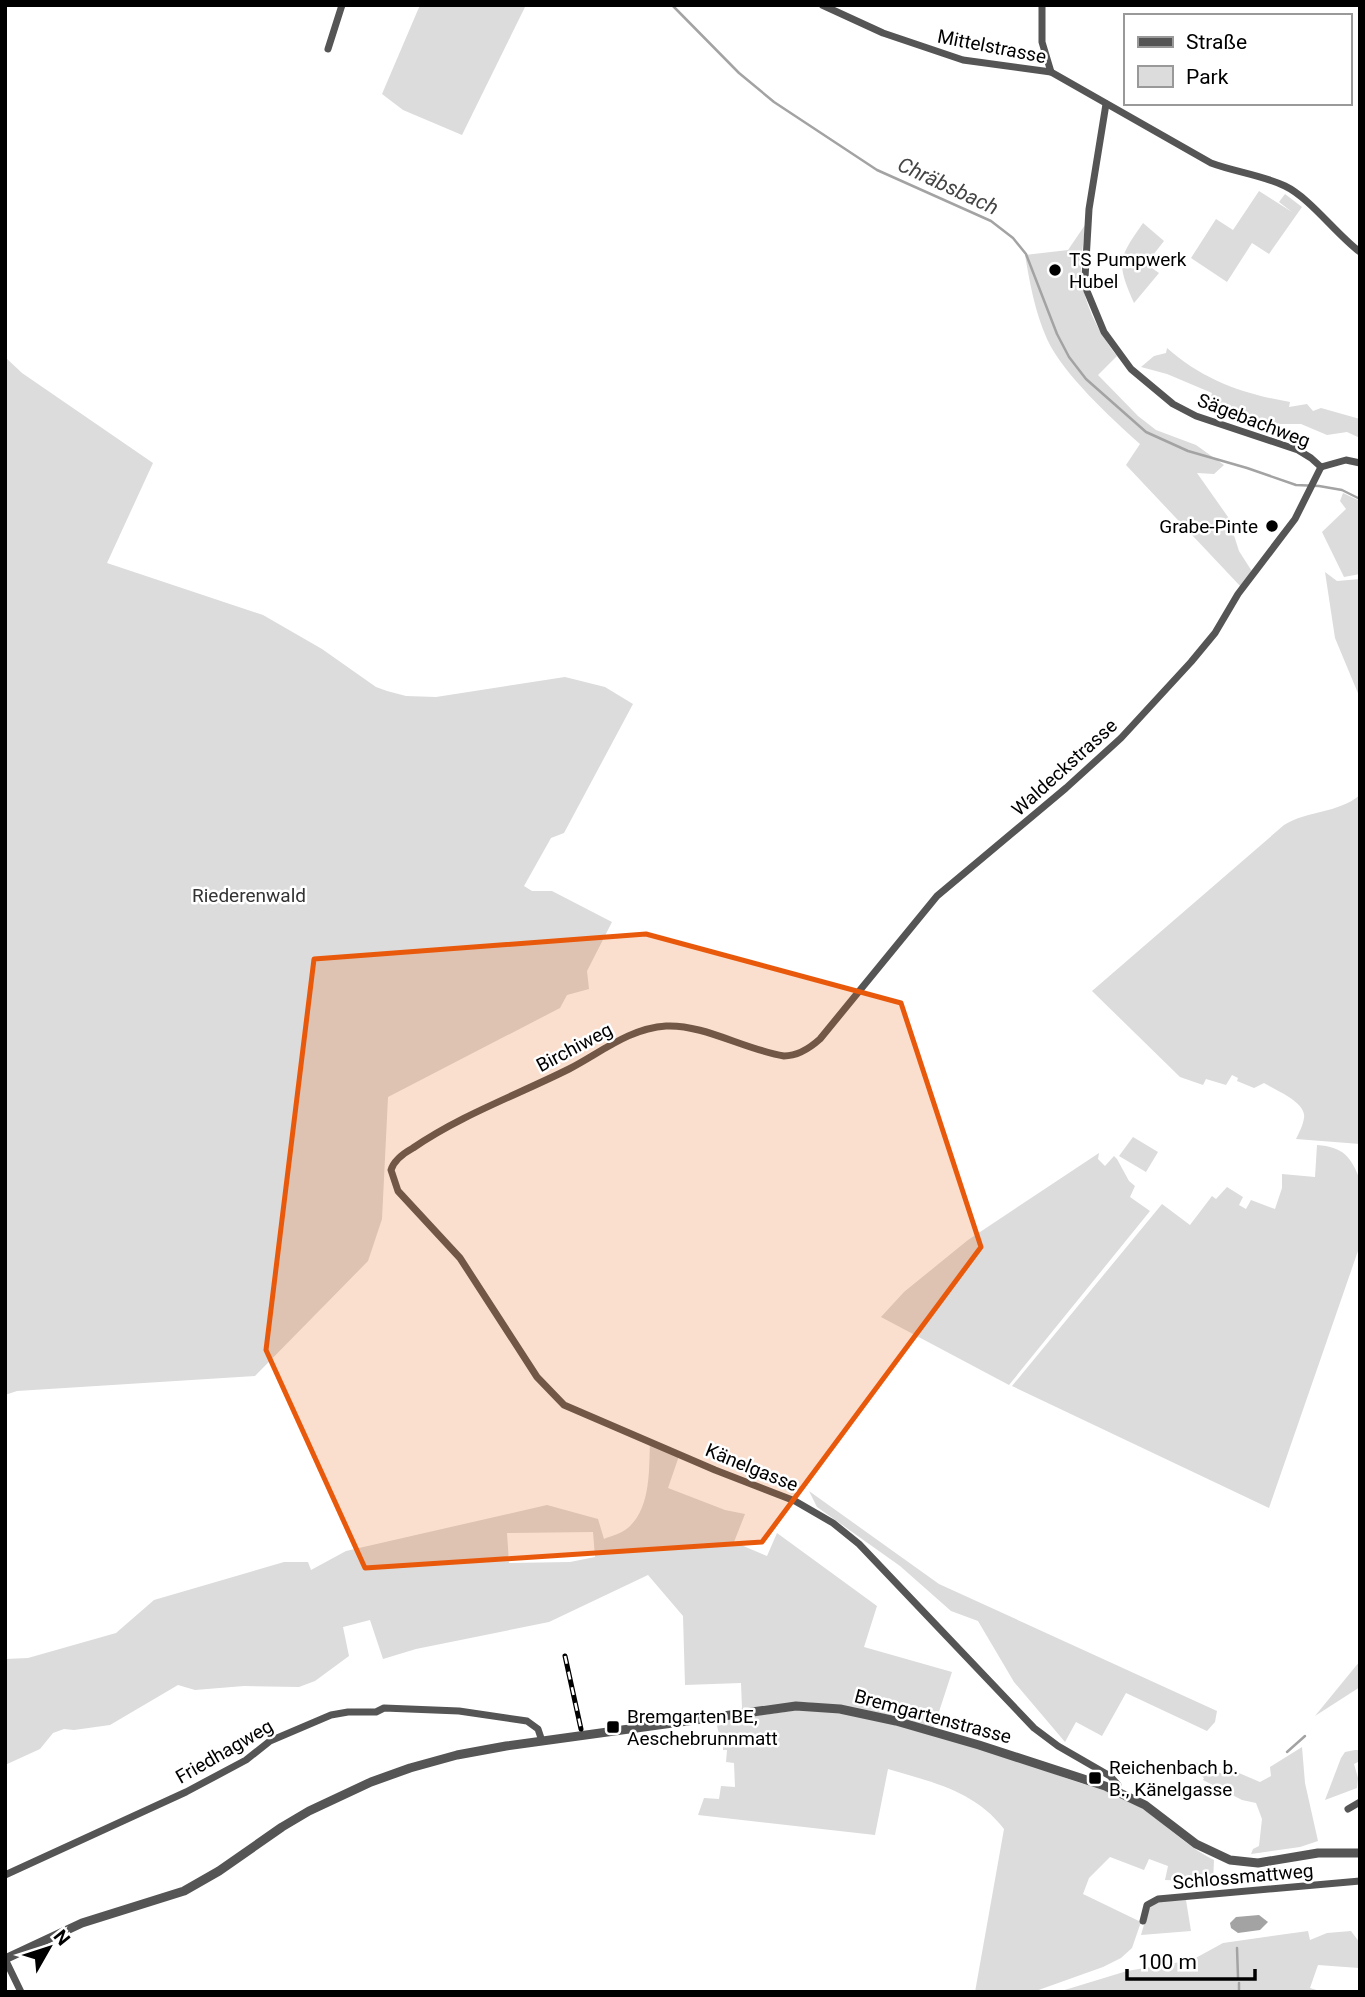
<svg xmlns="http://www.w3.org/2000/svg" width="1365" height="1997" font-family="Roboto,sans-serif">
  <rect width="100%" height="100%" fill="#fff"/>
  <!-- green -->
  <g fill="#dcdcdc" fill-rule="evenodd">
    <polygon points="420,5 526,5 462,135 403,110 382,94"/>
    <polygon points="1259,191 1292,212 1279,202 1285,194 1302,207 1269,254 1252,243 1227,282 1191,258 1216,219 1233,230"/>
    <path d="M1143,223L1164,241L1146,264L1159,273L1134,303C1116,262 1118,259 1143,223Z"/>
    <path d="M1085,225C1084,240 1081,255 1081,270C1082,301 1098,332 1117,356L1098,375L1138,416L1156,430L1196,445L1224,465L1214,474L1197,473L1228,517L1239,551L1253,573L1242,588L1126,465L1140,444C1111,418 1063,374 1047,339C1035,312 1030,284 1025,255L1068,250Z"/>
    <path d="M1167,348C1203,380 1243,394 1290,402L1289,407L1307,404L1313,411L1321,408L1360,419V438L1347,432L1327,435L1301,424H1280L1268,434L1206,411L1212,393L1167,374L1141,367L1154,356L1166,353Z"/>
    <polygon points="5,357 22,373 153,463 107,563 263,615 322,649 376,687 387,691 406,696 436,697 565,677 605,687 633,704 564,833 551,838 524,886 532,891 552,891 612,922 587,971 589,989 567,995 560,1008 388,1097 382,1219 368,1261 255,1376 17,1391 5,1395 5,860 7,857 5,855"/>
    <polygon points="1343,493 1360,501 1360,574 1344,577 1322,532 1346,509 1340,501"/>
    <polygon points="1325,572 1337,581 1360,579 1360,698 1335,638"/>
    <path d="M1360,795V1144L1296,1139C1299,1133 1303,1125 1304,1118C1307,1102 1275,1090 1264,1083L1254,1088L1237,1081L1238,1078L1232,1075L1226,1085L1206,1079L1203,1085L1180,1077L1092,991L1284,825C1308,810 1337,814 1360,795Z"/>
    <polygon points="1133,1137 1158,1152 1146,1172 1119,1156"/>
    <path d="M1317,1145C1343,1147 1351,1156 1360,1180L1359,1248L1269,1508L1012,1386L1162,1204L1190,1225L1212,1196L1216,1199L1227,1187L1243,1197L1239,1205L1246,1209L1251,1200L1275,1209L1282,1188V1174L1315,1177Z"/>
    <polygon points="1099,1153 1098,1159 1105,1166 1114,1156 1117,1159 1129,1181 1135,1186 1130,1197 1150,1211 1009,1385 881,1317 904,1292 968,1240"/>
    <path d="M650,1441L680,1453L668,1488L725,1510L745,1514L734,1542L767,1556L777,1533L877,1606L864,1647L952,1672L934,1727L807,1702L742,1709L741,1683L685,1685L683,1616L648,1575L549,1622L416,1649L383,1659L370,1620L343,1627L349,1656L315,1681L299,1687L244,1686L195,1690L178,1685L110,1725L74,1730L64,1729L53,1733L40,1749L5,1765V1659L28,1658L116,1633L154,1600L284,1562H308L311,1570L346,1551L547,1505L598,1519L604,1539C611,1536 623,1533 629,1527C651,1507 649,1469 650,1441ZM507,1533L593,1532L595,1557L570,1562L509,1563Z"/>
    <polygon points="809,1491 939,1584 1217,1711 1215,1722 1207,1731 1126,1693 1102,1736 1076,1722 1065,1742 1014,1682 978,1621 951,1611 900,1566 817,1507"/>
    <polygon points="1360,1661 1360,1687 1315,1716"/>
    <path d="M807,1709C889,1715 983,1749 1060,1776C1083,1785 1109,1790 1131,1802C1161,1818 1183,1845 1214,1860L1213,1882L1165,1880L1168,1866L1149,1859L1144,1870L1110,1857L1089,1878L1083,1894L1141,1922L1132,1948L1121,1958L1103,1967L1033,1992H975L1004,1829C975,1791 932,1782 888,1769L875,1835L698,1815L704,1798L719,1799L721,1786L735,1787L734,1763L726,1762L727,1750H723C724,1739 716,1732 717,1721Z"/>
    <polygon points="1302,1747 1305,1783 1318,1841 1300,1847 1251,1854 1253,1849 1259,1846 1262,1819 1256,1803 1242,1800 1203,1780 1204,1778 1194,1770 1195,1762 1225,1775 1239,1773 1260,1782 1271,1776 1270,1767"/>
    <polygon points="1355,1750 1360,1750 1360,1761 1354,1764 1358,1778 1357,1788 1325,1800 1341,1758 1345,1752"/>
    <polygon points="1186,1900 1191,1931 1141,1935 1149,1907 1159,1901"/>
    <polygon points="1308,1931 1310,1940 1327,1933 1351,1931 1360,1943 1359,1968 1318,1965 1310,1988 1323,1992 1058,1992 1127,1971 1192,1960 1223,1943"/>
  </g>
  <!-- water -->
  <polygon fill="#a3a3a3" points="1259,1915 1268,1922 1260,1930 1238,1933 1231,1928 1230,1923 1236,1917"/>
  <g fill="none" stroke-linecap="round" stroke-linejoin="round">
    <!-- stream -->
    <g stroke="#a3a3a3" stroke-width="2.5">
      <polyline points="672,5 739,73 774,102 877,170 991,221 1013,238 1026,254 1057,334 1069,357 1086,379 1146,432 1188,451 1247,468 1296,485 1319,486 1342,490 1360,499"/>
      <polyline points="1287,1752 1305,1736"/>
      <polyline points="1237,1948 1238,1977"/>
      <polyline points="1239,1983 1239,1992"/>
    </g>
    <!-- minor -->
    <g stroke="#555" stroke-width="7">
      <path d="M822,5L883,33L963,60L1051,72L1211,163C1235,172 1262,175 1285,186C1310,198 1336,234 1360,252"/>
      <polyline points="1042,5 1042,42 1051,72"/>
      <polyline points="328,49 342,5"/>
      <polyline points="1106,104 1089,209 1085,278 1087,291 1104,332 1131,369 1173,404 1196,416 1298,450 1311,458 1321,467"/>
      <polyline points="1321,467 1346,460 1360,463"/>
      <path d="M1116,1791L1118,1785L1110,1776L1058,1746L1034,1728L859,1544L833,1523L795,1501L715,1470L564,1405L537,1377L460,1258L398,1191L391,1170C394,1160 404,1153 413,1148C461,1115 517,1095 569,1069C600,1053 630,1028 666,1026C703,1024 746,1050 784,1056C798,1056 810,1048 820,1039L937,896L1066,788L1121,738L1191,662L1215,633L1238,594L1295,519L1321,467"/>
      <polyline points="1348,1809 1360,1802"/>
      <polyline points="5,1875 186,1792 246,1760 270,1741 331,1715 348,1712 376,1712 384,1708 459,1711 527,1721 538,1729 542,1741"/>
      <polyline points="1143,1921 1147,1905 1158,1899 1360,1881"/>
      <polyline points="5,1959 21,1992"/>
    </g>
    <!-- tertiary -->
    <polyline stroke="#555" stroke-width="9" points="5,1959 82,1923 184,1891 219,1871 282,1827 309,1811 371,1782 410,1768 457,1755 506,1746 796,1706 840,1709 896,1721 979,1745 1105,1786 1145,1805 1196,1844 1230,1860 1258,1863 1318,1853 1360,1853"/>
    <!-- rail casing -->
    <g stroke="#000" stroke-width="5">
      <polyline id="rail" points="565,1656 581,1729"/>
    </g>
    <!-- rail -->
    <use href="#rail" stroke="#fff" stroke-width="2.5" stroke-dasharray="8" stroke-linecap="butt"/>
  </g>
  <!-- marked area -->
  <path fill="#e8590c" fill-opacity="0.2" stroke="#e8590c" stroke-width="5" stroke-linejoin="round" d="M646,934L901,1003L981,1247L762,1542L365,1568L266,1350L314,959Z"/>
  <!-- markers -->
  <g fill="#000" stroke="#fff" stroke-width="2.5">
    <circle cx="1055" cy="270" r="7"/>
    <circle cx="1272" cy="526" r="7"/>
    <rect x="606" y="1720" width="14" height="14" rx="3.5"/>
    <rect x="1088" y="1771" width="14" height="14" rx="3.5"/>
  </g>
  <g text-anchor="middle" stroke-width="5" stroke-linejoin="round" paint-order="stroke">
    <!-- street labels -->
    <g font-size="19" fill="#000" stroke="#fff">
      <text transform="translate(992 46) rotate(11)" y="7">Mittelstrasse</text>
      <text transform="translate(1254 420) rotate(21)" y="7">Sägebachweg</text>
      <text transform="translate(1064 767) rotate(-42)" y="7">Waldeckstrasse</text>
      <text transform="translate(574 1047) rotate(-28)" y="7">Birchiweg</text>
      <text transform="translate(752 1467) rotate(22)" y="7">Känelgasse</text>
      <text transform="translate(933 1716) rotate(15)" y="7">Bremgartenstrasse</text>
      <text transform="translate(224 1751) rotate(-30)" y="7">Friedhagweg</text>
      <text transform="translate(1243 1876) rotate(-5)" y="7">Schlossmattweg</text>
    </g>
    <!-- poi labels -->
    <g font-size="19" fill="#000" stroke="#fff" text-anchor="start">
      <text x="1069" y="266">TS Pumpwerk<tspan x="1069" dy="22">Hubel</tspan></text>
      <text x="1258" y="533" text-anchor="end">Grabe-Pinte</text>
      <text x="627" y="1723">Bremgarten BE,<tspan x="627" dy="22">Aeschebrunnmatt</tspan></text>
      <text x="1109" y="1774">Reichenbach b.<tspan x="1109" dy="22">B., Känelgasse</tspan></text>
    </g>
    <!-- park labels -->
    <g font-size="19" fill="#333" stroke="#fff">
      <text x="249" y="902">Riederenwald</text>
    </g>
    <!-- water labels -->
    <g font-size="21" font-style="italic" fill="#444" stroke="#fff">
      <text transform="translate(948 186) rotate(25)" y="7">Chräbsbach</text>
    </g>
  </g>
  <!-- border -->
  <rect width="1365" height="1997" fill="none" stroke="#000000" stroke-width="14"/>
  <!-- legend -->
  <rect x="1124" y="14" width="228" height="91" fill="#ffffff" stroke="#999999" stroke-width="2"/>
  <rect x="1138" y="37" width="35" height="10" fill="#555555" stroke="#999999" stroke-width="2"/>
  <text x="1186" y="49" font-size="21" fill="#000000">Straße</text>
  <rect x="1138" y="66" width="35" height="21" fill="#dcdcdc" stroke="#999999" stroke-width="2"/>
  <text x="1186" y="84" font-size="21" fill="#000000">Park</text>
  <!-- north arrow -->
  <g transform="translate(49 1948) rotate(51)" stroke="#ffffff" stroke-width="5" paint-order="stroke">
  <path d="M0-5L12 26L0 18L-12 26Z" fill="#000000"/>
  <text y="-10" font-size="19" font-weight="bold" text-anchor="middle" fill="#000000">N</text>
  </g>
  <!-- scale -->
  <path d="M1127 1969v10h128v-10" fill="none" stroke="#000000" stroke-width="3.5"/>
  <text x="1138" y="1969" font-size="21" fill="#000000" stroke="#ffffff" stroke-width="5" paint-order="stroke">100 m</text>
</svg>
